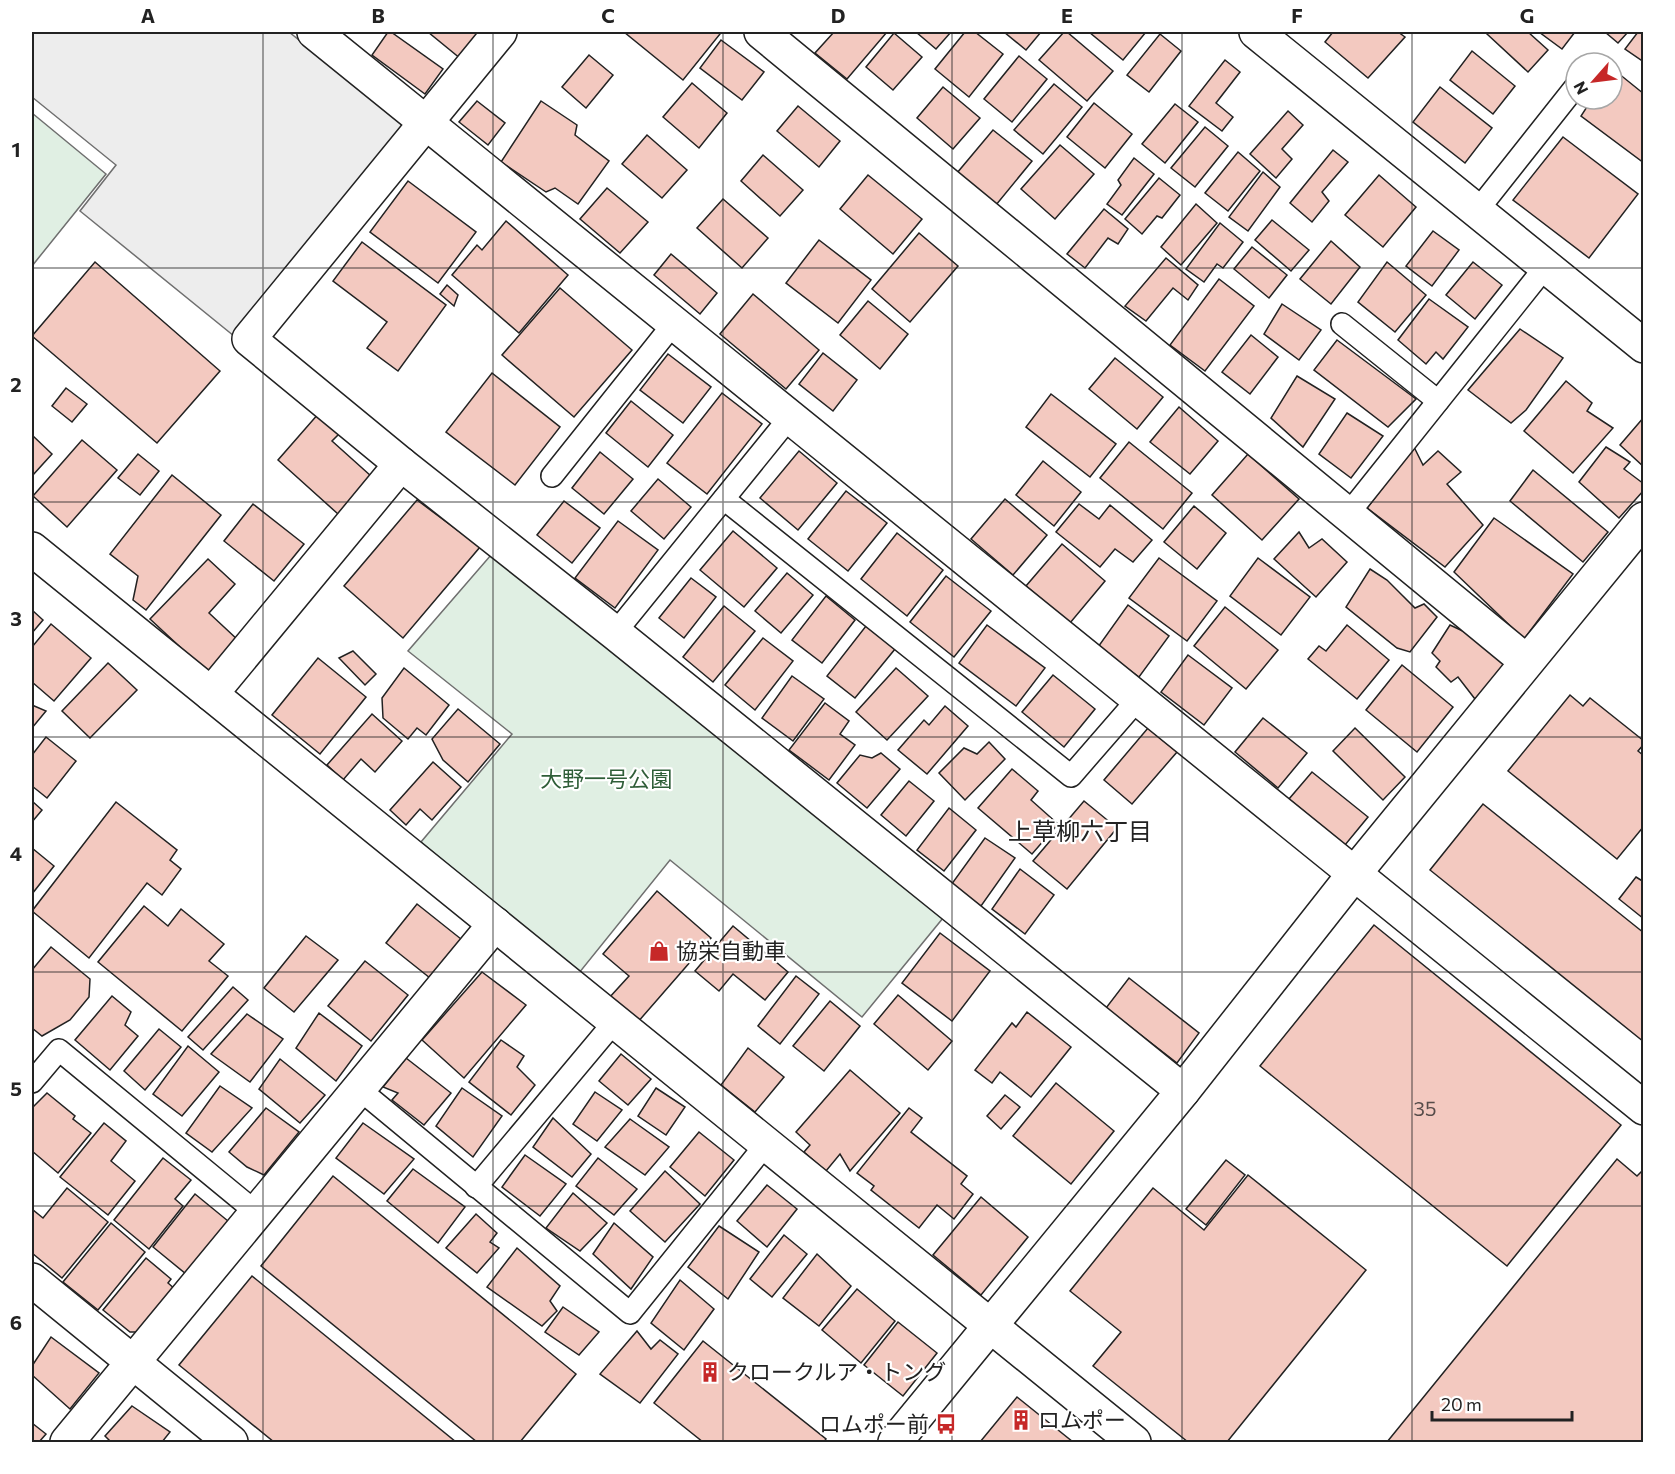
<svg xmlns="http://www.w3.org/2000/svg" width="1675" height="1474" font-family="Commissioner,'Noto Sans JP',sans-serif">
  <rect width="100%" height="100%" fill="#fff"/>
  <!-- green -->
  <g fill="#e0efe3" stroke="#6f6f6f" stroke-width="1.5">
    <polygon points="32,113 106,174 32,266"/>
    <polygon points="491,555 943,918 862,1017 670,860 579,973 421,842 512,734 408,651"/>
  </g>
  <!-- parking -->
  <polygon fill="#ededed" stroke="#6f6f6f" stroke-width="1.5" points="32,32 289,32 404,125 234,336 80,211 116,165 32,97"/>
  <!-- building -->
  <g fill="#f3c9c0" stroke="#222" stroke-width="1.5">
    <polygon points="388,32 391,32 443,69 425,94 372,55"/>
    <polygon points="428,32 484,32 461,59"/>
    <polygon points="624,32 717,32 720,34 683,80"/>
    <polygon points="834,32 887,32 847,79 815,53"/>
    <polygon points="916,32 951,32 936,49"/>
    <polygon points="965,32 975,32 1003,54 969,97 935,69"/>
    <polygon points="1004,32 1041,32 1026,50"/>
    <polygon points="1064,32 1067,32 1113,71 1087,101 1039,60"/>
    <polygon points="1089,32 1146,32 1123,60"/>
    <polygon points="1333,32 1398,32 1405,37 1368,78 1325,42"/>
    <polygon points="1489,32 1528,32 1548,50 1528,72 1487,34"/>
    <polygon points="1539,32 1575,32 1562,49"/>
    <polygon points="1605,32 1628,32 1618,43"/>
    <polygon points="1638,32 1644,32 1644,62 1625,49"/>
    <polygon points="894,33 922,57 893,90 866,67"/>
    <polygon points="1160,34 1181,51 1149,92 1127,75"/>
    <polygon points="721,40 764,72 742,100 700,68"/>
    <polygon points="1472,51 1515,86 1493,114 1450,80"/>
    <polygon points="589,55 613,75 586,108 562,87"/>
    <polygon points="1019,56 1047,79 1012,122 984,99"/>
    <polygon points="1225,60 1240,72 1216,103 1233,117 1222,131 1189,106"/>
    <polygon points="1613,69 1644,94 1644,163 1581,116 1592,99 1612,99"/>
    <polygon points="692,83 727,113 699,148 663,117"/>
    <polygon points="1054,84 1082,107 1043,154 1014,130"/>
    <polygon points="943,87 980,118 953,149 917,118"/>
    <polygon points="1440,87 1492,128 1465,163 1413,122"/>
    <polygon points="477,101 505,123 488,145 459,122"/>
    <polygon points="541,101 577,125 575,135 609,161 578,204 555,188 546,192 501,162"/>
    <polygon points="1094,103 1132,134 1105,168 1067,137"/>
    <polygon points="1175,104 1198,122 1165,163 1142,144"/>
    <polygon points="798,106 840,141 819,167 777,131"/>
    <polygon points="1288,111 1303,125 1282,149 1292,159 1276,178 1250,154"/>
    <polygon points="1205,127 1228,146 1195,187 1171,168"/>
    <polygon points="993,130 1032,161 996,205 957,173"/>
    <polygon points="647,135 687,170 662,198 622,164"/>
    <polygon points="1563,137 1638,194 1589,258 1513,200"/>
    <polygon points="1060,145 1094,174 1055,219 1021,189"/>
    <polygon points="1333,150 1348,162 1322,192 1329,201 1312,222 1290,203"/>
    <polygon points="1238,152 1260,171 1228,211 1205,193"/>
    <polygon points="763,155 803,190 780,216 741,181"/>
    <polygon points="1134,158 1154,174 1122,215 1107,204 1121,185 1118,180"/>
    <polygon points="1263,172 1280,187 1248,231 1229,217"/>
    <polygon points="868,175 922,219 893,254 840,209"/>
    <polygon points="1379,175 1416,207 1383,247 1345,215"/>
    <polygon points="1159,178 1180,195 1162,218 1157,216 1142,234 1125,219"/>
    <polygon points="408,181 476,232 438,283 370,232"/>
    <polygon points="607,188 648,222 620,253 580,219"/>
    <polygon points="723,199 768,238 742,268 697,228"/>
    <polygon points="1196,204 1217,223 1181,265 1161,247"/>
    <polygon points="1104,209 1128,229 1118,244 1108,238 1085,268 1067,254"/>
    <polygon points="1272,220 1309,250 1291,271 1255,240"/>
    <polygon points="506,221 568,275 519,333 452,275 477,245 482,250"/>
    <polygon points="1220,223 1243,242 1223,268 1217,264 1204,282 1186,269"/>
    <polygon points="1433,231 1459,250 1432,286 1406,266"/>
    <polygon points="919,233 958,266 910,322 872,289"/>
    <polygon points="819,240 871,280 838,323 786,283"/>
    <polygon points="1331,241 1360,267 1331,304 1300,279"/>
    <polygon points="362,242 446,305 398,371 367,348 387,322 333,281"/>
    <polygon points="1252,247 1287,275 1269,298 1234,269"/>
    <polygon points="671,254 717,293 700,314 654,275"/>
    <polygon points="1166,258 1198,285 1188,300 1173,288 1146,321 1125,306"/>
    <polygon points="95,262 220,371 157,443 32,336"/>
    <polygon points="1387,262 1426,295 1395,332 1358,302"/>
    <polygon points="1473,262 1502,285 1475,319 1446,295"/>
    <polygon points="1219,279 1254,306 1205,371 1170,345"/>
    <polygon points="447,285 458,295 454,306 440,294"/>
    <polygon points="560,288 632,350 574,417 502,355"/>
    <polygon points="753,294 819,350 786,389 720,334"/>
    <polygon points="1429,299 1468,327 1443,359 1436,352 1426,364 1398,340"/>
    <polygon points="868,301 908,334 880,369 840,335"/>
    <polygon points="1282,304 1321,330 1299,360 1264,334"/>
    <polygon points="1520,329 1563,358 1526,410 1511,423 1468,390"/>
    <polygon points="1251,335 1278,357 1250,394 1222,372"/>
    <polygon points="1337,340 1416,399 1388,427 1314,370"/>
    <polygon points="823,353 857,380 833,411 799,384"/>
    <polygon points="668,354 711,387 683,423 640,390"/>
    <polygon points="1115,358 1163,397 1137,429 1089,389"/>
    <polygon points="492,373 560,427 515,485 446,432"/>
    <polygon points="1297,376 1335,399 1303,447 1271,418"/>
    <polygon points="1566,381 1592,403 1587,411 1613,428 1573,473 1524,431"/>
    <polygon points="66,388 87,404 72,422 52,406"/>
    <polygon points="722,393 762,424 707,494 667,463"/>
    <polygon points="1051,394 1116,444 1090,477 1026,427"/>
    <polygon points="631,401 673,435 648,467 606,433"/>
    <polygon points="1179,407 1218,441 1190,474 1150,442"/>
    <polygon points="319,413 341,432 332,441 371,476 338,514 278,460"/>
    <polygon points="1347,413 1383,436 1351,478 1319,454"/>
    <polygon points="1644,417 1644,467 1620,445"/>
    <polygon points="32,435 52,454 32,476"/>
    <polygon points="82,440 117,470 67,527 33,496"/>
    <polygon points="1129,442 1192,493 1163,529 1100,478"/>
    <polygon points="1414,447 1423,465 1438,451 1461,472 1447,484 1483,525 1445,567 1367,508"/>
    <polygon points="1606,447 1630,462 1624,469 1644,484 1644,490 1619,518 1579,482"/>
    <polygon points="799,451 837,483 798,530 760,498"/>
    <polygon points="600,452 633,479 604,514 572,488"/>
    <polygon points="138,454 159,471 140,495 118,478"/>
    <polygon points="1248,454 1299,499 1262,540 1212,495"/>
    <polygon points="1043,461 1081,492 1054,526 1016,495"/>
    <polygon points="1533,470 1608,532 1583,562 1510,501"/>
    <polygon points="172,475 221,515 146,610 133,600 138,576 110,554"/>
    <polygon points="658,479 691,507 664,539 631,511"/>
    <polygon points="846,491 887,523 848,571 808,539"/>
    <polygon points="1005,499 1047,535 1013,575 971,539"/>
    <polygon points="417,500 480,547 403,638 344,586"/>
    <polygon points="564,501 600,528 572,563 537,535"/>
    <polygon points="253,504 304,544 274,581 224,541"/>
    <polygon points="1079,504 1099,519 1110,505 1152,540 1133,562 1115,549 1100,567 1056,532"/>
    <polygon points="1194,506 1226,533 1197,569 1164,542"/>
    <polygon points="1494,518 1573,574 1524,639 1454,572"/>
    <polygon points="618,521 658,550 615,608 575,578"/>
    <polygon points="733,531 777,568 744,607 700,570"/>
    <polygon points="1299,532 1309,548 1322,539 1347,562 1316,597 1274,559"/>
    <polygon points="897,533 943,570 907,616 861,579"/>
    <polygon points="1062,544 1105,581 1070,623 1026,586"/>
    <polygon points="1159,558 1217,601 1187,641 1129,598"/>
    <polygon points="1258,558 1310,597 1281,635 1230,596"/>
    <polygon points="208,559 235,584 209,613 239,641 208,673 150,619"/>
    <polygon points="1370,569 1387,580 1415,608 1424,604 1437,617 1410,652 1397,648 1346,607"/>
    <polygon points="787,573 813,595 781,633 755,611"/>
    <polygon points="946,576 991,611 954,657 910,622"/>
    <polygon points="691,578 716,597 684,638 659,618"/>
    <polygon points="826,596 855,620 822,663 792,640"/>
    <polygon points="1128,605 1169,636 1139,677 1098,647"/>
    <polygon points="724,606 755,631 713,682 683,657"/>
    <polygon points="1225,607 1278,650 1246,689 1194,646"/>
    <polygon points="32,610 43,620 32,633"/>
    <polygon points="51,624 91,658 54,701 32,682 32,647"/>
    <polygon points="987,625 1045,668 1016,706 959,663"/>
    <polygon points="1347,625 1389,660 1357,699 1308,659 1319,646 1326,651"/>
    <polygon points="1450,625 1467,633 1506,665 1475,699 1458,677 1451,682 1436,667 1440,661 1432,653"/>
    <polygon points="866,626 895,649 855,698 827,676"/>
    <polygon points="763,638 793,661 755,710 725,685"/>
    <polygon points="353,651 376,674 365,685 339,658"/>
    <polygon points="1188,655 1232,688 1204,725 1161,692"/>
    <polygon points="318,658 366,697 320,754 272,715"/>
    <polygon points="108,663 137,690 90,738 62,711"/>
    <polygon points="1402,665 1453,707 1417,752 1366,710"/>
    <polygon points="404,668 449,705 426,735 417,728 408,739 383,718 382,698"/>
    <polygon points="896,668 928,696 887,740 856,712"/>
    <polygon points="1053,675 1095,709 1064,747 1022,712"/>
    <polygon points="792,676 824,699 793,741 762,718"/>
    <polygon points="1570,695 1583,706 1590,698 1644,741 1644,744 1638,751 1644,756 1644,826 1617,859 1508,771"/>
    <polygon points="825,703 849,721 840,734 855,745 829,780 789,750"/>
    <polygon points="32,705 46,711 32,728"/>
    <polygon points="945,706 968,726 927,774 898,750 924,720 929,725"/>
    <polygon points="458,709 500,744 468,782 443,760 432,739"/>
    <polygon points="372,714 402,741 375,772 361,759 343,780 327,765"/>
    <polygon points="1263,718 1307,753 1278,788 1235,752"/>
    <polygon points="1148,728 1177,752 1132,804 1104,780"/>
    <polygon points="1355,728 1405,777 1383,800 1333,751"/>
    <polygon points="46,737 76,761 47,798 32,786 32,755"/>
    <polygon points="989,742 1005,759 965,800 939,773 964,748 977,754"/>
    <polygon points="881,753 900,769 867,808 837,783 860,755 872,758"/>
    <polygon points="433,762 461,787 432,820 420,809 406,825 390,810"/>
    <polygon points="1012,769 1038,791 1031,800 1058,824 1032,854 978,808"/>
    <polygon points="1312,772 1368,817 1345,845 1289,799"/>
    <polygon points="909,781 934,801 906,836 881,815"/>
    <polygon points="32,801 42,810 32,822"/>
    <polygon points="1084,801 1117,828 1067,889 1033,861"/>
    <polygon points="116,802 177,850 170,860 181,869 162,895 147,883 89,958 32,911"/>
    <polygon points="1483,804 1644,933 1644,1042 1430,870"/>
    <polygon points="949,808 976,830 944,871 917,850"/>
    <polygon points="985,838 1015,858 981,906 951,885"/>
    <polygon points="32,848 54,866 32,894"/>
    <polygon points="1020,869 1054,895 1025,934 992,909"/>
    <polygon points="1636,877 1644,882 1644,919 1619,899"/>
    <polygon points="657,891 711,938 637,1023 609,998 629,976 603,954"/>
    <polygon points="417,904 461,939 430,978 386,943"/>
    <polygon points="144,906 168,926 181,909 224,944 209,961 228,976 182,1031 98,962"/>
    <polygon points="1374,925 1621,1125 1507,1266 1260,1066"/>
    <polygon points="733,926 788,972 765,1000 733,974 719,991 695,971"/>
    <polygon points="940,933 990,971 952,1021 902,983"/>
    <polygon points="306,936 338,960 294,1012 264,988"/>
    <polygon points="51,947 90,979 89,997 70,1020 42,1036 32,1028 32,970"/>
    <polygon points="365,961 408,995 371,1041 328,1006"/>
    <polygon points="482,972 526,1005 464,1078 422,1040"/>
    <polygon points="796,976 819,994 780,1044 758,1026"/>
    <polygon points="1129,978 1199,1033 1177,1063 1106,1008"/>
    <polygon points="233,987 248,1000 203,1050 188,1037"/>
    <polygon points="898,995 952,1041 928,1070 874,1024"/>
    <polygon points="112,996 131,1012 125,1025 138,1036 110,1070 75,1040"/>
    <polygon points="830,1001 860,1026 824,1071 793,1046"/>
    <polygon points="1027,1012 1071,1047 1031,1097 1000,1072 992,1083 975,1070 1012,1023 1016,1027"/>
    <polygon points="319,1013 362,1046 336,1081 296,1048"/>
    <polygon points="247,1014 283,1039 250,1082 211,1054"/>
    <polygon points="159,1029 181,1047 145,1090 124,1071"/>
    <polygon points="501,1040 524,1056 517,1067 535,1085 511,1115 469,1082"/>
    <polygon points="188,1046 219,1072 182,1116 153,1094"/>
    <polygon points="748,1048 784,1077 755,1112 721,1085"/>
    <polygon points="621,1054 651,1079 628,1105 599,1081"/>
    <polygon points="406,1058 451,1093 424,1125 392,1100 398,1093 383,1087"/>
    <polygon points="280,1059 325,1095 300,1123 259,1089"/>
    <polygon points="850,1070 900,1113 850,1171 840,1154 826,1171 804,1152 810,1145 796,1132"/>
    <polygon points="1056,1083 1114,1131 1071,1184 1013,1136"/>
    <polygon points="220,1086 252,1108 212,1152 186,1133"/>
    <polygon points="462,1088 502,1116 473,1157 436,1126"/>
    <polygon points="656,1088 685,1107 666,1135 638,1116"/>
    <polygon points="595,1092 622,1110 597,1141 573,1124"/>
    <polygon points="47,1093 75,1116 73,1119 91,1133 58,1173 32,1151 32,1108"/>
    <polygon points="1005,1095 1020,1107 1001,1129 987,1116"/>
    <polygon points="266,1108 299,1132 264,1175 247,1167 229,1152"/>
    <polygon points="909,1108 922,1118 911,1132 967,1176 961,1184 973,1194 954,1219 937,1205 919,1228 871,1190 874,1186 857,1173"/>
    <polygon points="553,1118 591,1154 572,1177 533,1147"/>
    <polygon points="630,1119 669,1147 645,1175 605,1147"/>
    <polygon points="104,1123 126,1141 111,1161 135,1181 108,1215 60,1177"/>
    <polygon points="363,1123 414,1159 384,1194 336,1158"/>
    <polygon points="699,1132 734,1160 705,1196 670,1167"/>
    <polygon points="525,1155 566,1184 540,1216 502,1187"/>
    <polygon points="163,1158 191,1180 175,1199 183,1206 149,1249 114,1220"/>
    <polygon points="598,1158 637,1189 614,1215 576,1186"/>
    <polygon points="1617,1159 1637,1176 1644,1169 1644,1442 1387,1442"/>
    <polygon points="1226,1160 1245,1175 1206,1225 1186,1209"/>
    <polygon points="413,1169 465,1207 438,1243 387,1201"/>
    <polygon points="665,1171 700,1204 665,1242 630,1211"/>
    <polygon points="1248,1175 1366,1270 1227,1442 1188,1442 1093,1366 1121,1332 1070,1291 1153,1188 1204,1230"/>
    <polygon points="333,1176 576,1374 520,1442 477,1442 261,1266"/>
    <polygon points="767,1185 797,1209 767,1247 737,1221"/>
    <polygon points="67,1188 108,1222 62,1278 32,1253 32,1212 33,1210 43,1218"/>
    <polygon points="573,1193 607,1223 580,1251 546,1228"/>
    <polygon points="195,1194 228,1221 186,1274 153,1247"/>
    <polygon points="981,1197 1028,1237 981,1295 933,1255"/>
    <polygon points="476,1214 497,1233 490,1242 499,1248 477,1273 446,1248"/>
    <polygon points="111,1223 145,1252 98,1310 63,1282"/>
    <polygon points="614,1223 653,1257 631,1289 593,1254"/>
    <polygon points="719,1226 759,1252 728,1299 688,1267"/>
    <polygon points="784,1235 807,1254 772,1297 750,1279"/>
    <polygon points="517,1248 560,1286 550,1301 557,1311 542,1326 487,1287"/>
    <polygon points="817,1254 851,1286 819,1326 783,1298"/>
    <polygon points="146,1258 171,1279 168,1283 176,1290 141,1332 130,1332 103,1310"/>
    <polygon points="252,1276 456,1442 274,1442 179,1365"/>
    <polygon points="680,1280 714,1309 684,1350 651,1323"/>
    <polygon points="857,1289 895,1321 861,1363 822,1330"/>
    <polygon points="563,1307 599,1332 579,1355 545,1332"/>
    <polygon points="898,1322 937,1353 903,1396 864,1365"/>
    <polygon points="637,1331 651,1349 660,1340 678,1354 640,1403 600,1374"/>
    <polygon points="51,1337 99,1373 70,1409 32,1375 32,1366"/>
    <polygon points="703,1341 826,1439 824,1442 703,1442 654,1403"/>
    <polygon points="1017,1397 1073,1442 980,1442"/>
    <polygon points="132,1406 170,1432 162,1442 111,1442 105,1436"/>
    <polygon points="32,1423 46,1434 39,1442 32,1442"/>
  </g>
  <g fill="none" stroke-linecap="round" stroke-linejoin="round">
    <!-- lane casing -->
    <g stroke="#222" stroke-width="24">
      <g id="lane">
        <polyline points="1477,211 1576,86"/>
        <polyline points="1342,324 1438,401"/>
        <polyline points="552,476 674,323"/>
        <polyline points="724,499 1071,776 1138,699"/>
        <polyline points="1348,514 1546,266"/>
        <polyline points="615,633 790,417"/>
        <polyline points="32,1082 59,1050 257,1213"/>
        <polyline points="359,1089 630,1313 766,1144"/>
        <polyline points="476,1187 615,1021"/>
      </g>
    </g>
    <!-- street casing -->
    <g stroke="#222" stroke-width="36">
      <g id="street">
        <polyline points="314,32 1644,1108"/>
        <polyline points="500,32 249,339 401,464 615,633 1183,1091"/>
        <polyline points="761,32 1526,661"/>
        <polyline points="32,549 1134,1442"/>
        <polyline points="211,694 401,464"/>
        <polyline points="32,1280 231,1442"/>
        <polyline points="67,1442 495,924"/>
        <polyline points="895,1442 1183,1091 1354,874 1644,519"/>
      </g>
    </g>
    <!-- secondary casing -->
    <g stroke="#222" stroke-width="36">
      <polyline id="secondary" points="1256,32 1644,346"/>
    </g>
    <!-- lane -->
    <use href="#lane" stroke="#fff" stroke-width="21"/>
    <!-- street -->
    <use href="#street" stroke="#fff" stroke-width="33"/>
    <!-- secondary -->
    <use href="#secondary" stroke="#fff" stroke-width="33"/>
  </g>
  <!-- grid -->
  <path fill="none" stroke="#222" stroke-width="1.5" stroke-opacity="0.55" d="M263,32V1442M493,32V1442M723,32V1442M952,32V1442M1182,32V1442M1412,32V1442M32,268H1644M32,502H1644M32,737H1644M32,972H1644M32,1206H1644"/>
  <!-- icons -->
  <defs>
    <g id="shop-bare" transform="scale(1.62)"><path d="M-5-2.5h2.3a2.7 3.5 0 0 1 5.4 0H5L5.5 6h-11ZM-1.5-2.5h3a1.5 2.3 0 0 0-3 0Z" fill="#c62828" stroke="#fff" stroke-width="2.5" paint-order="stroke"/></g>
    <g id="building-bare" transform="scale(1.62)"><path d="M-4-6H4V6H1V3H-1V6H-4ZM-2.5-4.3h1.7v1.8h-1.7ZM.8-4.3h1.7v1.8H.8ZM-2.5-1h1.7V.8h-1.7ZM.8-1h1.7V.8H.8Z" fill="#c62828" stroke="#fff" stroke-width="2.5" paint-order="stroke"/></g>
    <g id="bus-bare" transform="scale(1.62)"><path d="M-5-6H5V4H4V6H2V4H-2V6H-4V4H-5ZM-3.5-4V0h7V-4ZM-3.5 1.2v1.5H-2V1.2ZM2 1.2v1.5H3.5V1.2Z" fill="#c62828" stroke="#fff" stroke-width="2.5" paint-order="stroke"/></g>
  </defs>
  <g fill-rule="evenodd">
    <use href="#shop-bare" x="659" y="951"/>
    <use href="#building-bare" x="710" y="1372"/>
    <use href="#building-bare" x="1021" y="1420"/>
    <use href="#bus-bare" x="946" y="1424"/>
  </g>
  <g text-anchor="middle" stroke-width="4.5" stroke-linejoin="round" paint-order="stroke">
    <!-- number labels -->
    <g font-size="20" fill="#564c4a">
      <text x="1425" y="1116">35</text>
    </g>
    <!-- park labels -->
    <g font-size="22" fill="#2f5e38" stroke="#fff">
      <text x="606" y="787">大野一号公園</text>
    </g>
    <!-- poi labels -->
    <g font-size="22" fill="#222" stroke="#fff" text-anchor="start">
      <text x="676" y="959">協栄自動車</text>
      <text x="727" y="1380">クロークルア・トング</text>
      <text x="1038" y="1428">ロムポー</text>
      <text x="929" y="1432" text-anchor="end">ロムポー前</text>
    </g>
    <!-- neighbourhood labels -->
    <g font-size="24" fill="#222" stroke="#fff">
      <text x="1080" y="840">上草柳六丁目</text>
    </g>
  </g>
  <!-- border -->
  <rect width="1675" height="1474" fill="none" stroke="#ffffff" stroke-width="66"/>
  <!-- north arrow -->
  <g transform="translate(1594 81) rotate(242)"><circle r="28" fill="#ffffff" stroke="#a7a7a7" stroke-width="1.5"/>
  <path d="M0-4.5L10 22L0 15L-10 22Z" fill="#c62828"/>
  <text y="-9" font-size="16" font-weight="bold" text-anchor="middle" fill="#222222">N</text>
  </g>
  <!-- scale -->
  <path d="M1432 1411v9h140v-9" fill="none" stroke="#222222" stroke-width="3"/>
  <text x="1441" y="1411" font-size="18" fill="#222222" stroke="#ffffff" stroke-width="4.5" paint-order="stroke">20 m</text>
  <rect x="33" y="33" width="1609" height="1408" fill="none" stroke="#222" stroke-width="2"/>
  <g font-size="20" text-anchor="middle" font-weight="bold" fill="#222">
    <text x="148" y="23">A</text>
    <text x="378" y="23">B</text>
    <text x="608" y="23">C</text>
    <text x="838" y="23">D</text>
    <text x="1067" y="23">E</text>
    <text x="1297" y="23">F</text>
    <text x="1527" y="23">G</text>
    <text x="16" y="157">1</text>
    <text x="16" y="392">2</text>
    <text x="16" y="626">3</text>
    <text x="16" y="861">4</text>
    <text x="16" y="1096">5</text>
    <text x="16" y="1330">6</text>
  </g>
</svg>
